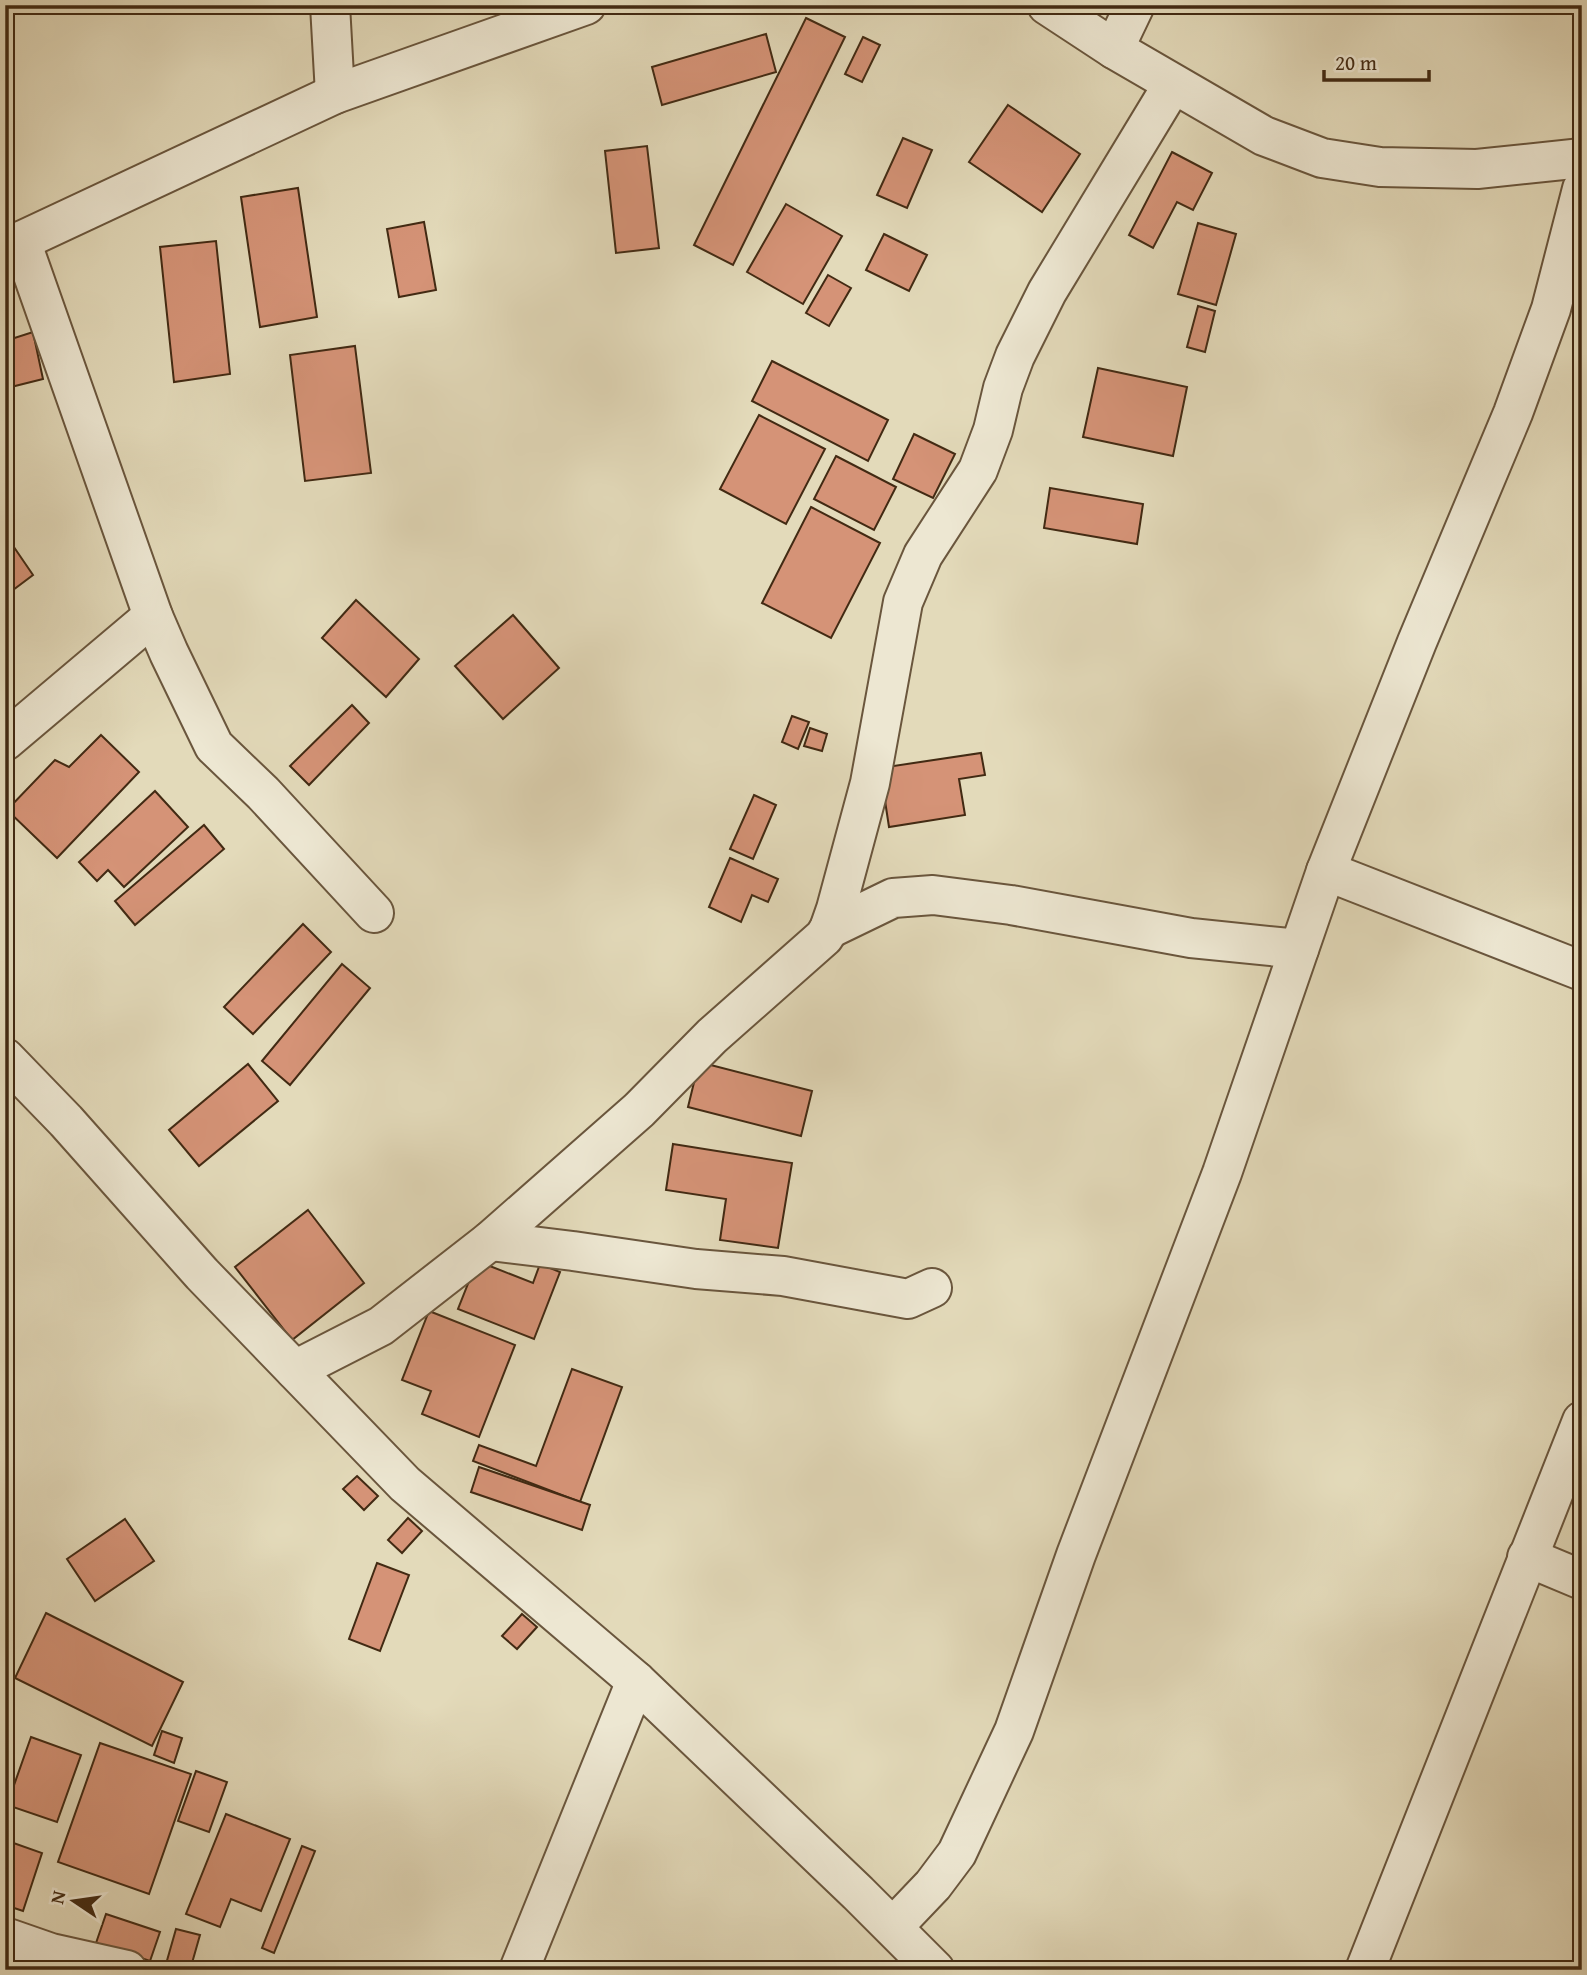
<svg xmlns="http://www.w3.org/2000/svg" width="1587" height="1975" font-family="'Gentium Book Plus',serif">
  <rect width="100%" height="100%" fill="#e3daba"/>
  <filter id="stains"><feTurbulence type="fractalNoise" baseFrequency=".00286" numOctaves="4"/><feColorMatrix values="0 0 0 0 .2 0 0 0 0 .09 0 0 0 0 .02 0 0 0 .5 -.17"/></filter>
  <radialGradient id="worn" r=".72"><stop offset=".6" stop-color="#630" stop-opacity="0"/><stop offset="1" stop-color="#630" stop-opacity=".3"/></radialGradient>
  <!-- building -->
  <g fill="#d59377" stroke="#422a13" stroke-width="2">
    <polygon points="806,18 845,37 733,265 694,245"/>
    <polygon points="766,34 776,72 662,105 652,67"/>
    <polygon points="863,37 880,45 862,82 845,74"/>
    <polygon points="1008,105 1080,154 1042,212 969,162"/>
    <polygon points="903,138 932,150 907,208 877,195"/>
    <polygon points="647,146 659,248 616,253 605,151"/>
    <polygon points="1172,152 1212,173 1193,210 1177,202 1153,248 1129,235"/>
    <polygon points="298,188 317,317 260,327 241,197"/>
    <polygon points="786,204 842,236 803,304 747,272"/>
    <polygon points="424,222 436,290 399,297 387,229"/>
    <polygon points="1198,223 1236,234 1216,305 1178,294"/>
    <polygon points="884,234 927,255 909,291 866,270"/>
    <polygon points="216,241 230,374 174,382 160,247"/>
    <polygon points="828,275 851,288 829,326 806,313"/>
    <polygon points="1198,306 1215,311 1205,352 1187,347"/>
    <polygon points="33,332 43,379 11,387 5,367 5,341"/>
    <polygon points="355,346 371,473 305,481 290,355"/>
    <polygon points="772,361 888,420 868,461 752,401"/>
    <polygon points="1098,368 1187,387 1173,456 1083,437"/>
    <polygon points="759,415 825,449 786,524 720,489"/>
    <polygon points="914,434 955,454 933,498 893,479"/>
    <polygon points="836,456 896,487 874,530 814,499"/>
    <polygon points="1050,488 1143,504 1137,544 1044,528"/>
    <polygon points="811,507 880,543 831,638 762,603"/>
    <polygon points="5,534 33,575 5,596"/>
    <polygon points="356,600 419,659 386,697 322,638"/>
    <polygon points="513,615 559,668 503,719 455,666"/>
    <polygon points="352,705 369,723 309,785 290,766"/>
    <polygon points="792,716 809,722 798,749 782,742"/>
    <polygon points="810,728 827,734 822,751 804,746"/>
    <polygon points="101,735 139,772 57,858 7,810 55,760 69,767"/>
    <polygon points="981,753 985,775 959,779 965,815 889,827 880,768"/>
    <polygon points="155,791 188,827 124,887 108,870 97,881 79,862"/>
    <polygon points="754,795 776,805 753,859 730,849"/>
    <polygon points="204,825 224,849 135,925 115,901"/>
    <polygon points="730,858 778,879 768,902 752,895 741,922 709,907"/>
    <polygon points="303,924 331,952 253,1034 224,1007"/>
    <polygon points="342,964 370,988 290,1085 262,1061"/>
    <polygon points="699,1062 812,1091 801,1136 688,1107"/>
    <polygon points="248,1064 278,1101 199,1166 169,1130"/>
    <polygon points="673,1144 792,1163 778,1248 720,1240 726,1199 666,1190"/>
    <polygon points="5,1191 12,1197 5,1205"/>
    <polygon points="308,1210 364,1283 292,1340 235,1267"/>
    <polygon points="477,1261 533,1283 540,1264 560,1272 534,1339 458,1309"/>
    <polygon points="429,1311 515,1345 479,1437 422,1414 431,1391 402,1380"/>
    <polygon points="572,1369 622,1387 580,1502 473,1461 479,1445 536,1466"/>
    <polygon points="479,1467 590,1505 582,1530 471,1492"/>
    <polygon points="357,1476 378,1496 364,1510 343,1489"/>
    <polygon points="408,1518 422,1531 402,1553 388,1540"/>
    <polygon points="125,1519 154,1561 95,1601 67,1559"/>
    <polygon points="377,1563 409,1575 380,1651 349,1639"/>
    <polygon points="46,1613 183,1682 152,1746 15,1678"/>
    <polygon points="522,1614 537,1627 517,1649 502,1636"/>
    <polygon points="162,1731 182,1738 174,1763 154,1755"/>
    <polygon points="31,1737 81,1755 57,1822 7,1805"/>
    <polygon points="100,1743 191,1774 149,1894 58,1862"/>
    <polygon points="196,1771 227,1782 209,1832 178,1821"/>
    <polygon points="226,1814 290,1839 261,1911 231,1899 220,1927 186,1914"/>
    <polygon points="5,1840 42,1853 23,1911 5,1905"/>
    <polygon points="302,1846 315,1851 274,1953 262,1948"/>
    <polygon points="106,1914 160,1932 150,1961 96,1943"/>
    <polygon points="176,1929 200,1935 190,1970 166,1964"/>
  </g>
  <g fill="none" stroke-linecap="round" stroke-linejoin="round">
    <!-- minor casing -->
    <g stroke="#6a563d" stroke-width="42">
      <g id="minor">
        <polyline points="330,5 335,94"/>
        <polyline points="1047,5 1114,49 1264,136 1322,158 1380,167 1477,169 1582,158"/>
        <polyline points="1114,49 1135,5"/>
        <polyline points="21,241 153,616 169,653 214,746 263,793 374,913"/>
        <polyline points="5,246 21,241 335,94 586,5"/>
        <polyline points="5,741 153,616"/>
        <polyline points="1326,871 1582,971"/>
        <polyline points="829,929 893,898 933,895 1011,905 1191,938 1299,949"/>
        <polyline points="5,1058 66,1121 202,1274 405,1484 636,1681 858,1893 935,1970"/>
        <polyline points="490,1241 573,1251 696,1269 783,1276 908,1299 932,1288"/>
        <polyline points="295,1370 381,1326 490,1241 639,1110 712,1036 824,937 829,929 836,909 870,783 903,602 923,555 978,470 993,430 1003,388 1015,356 1047,292 1173,84"/>
        <polyline points="1527,1557 1582,1580"/>
        <polyline points="893,1927 933,1885 957,1853 1014,1731 1076,1555 1222,1173 1326,871 1417,642 1513,413 1551,309 1582,189"/>
        <polyline points="5,1937 51,1953 127,1970"/>
        <polyline points="519,1970 636,1681"/>
        <polyline points="1365,1970 1582,1421"/>
      </g>
    </g>
    <!-- minor -->
    <use href="#minor" stroke="#ede7d2" stroke-width="38"/>
  </g>
  <!-- margin -->
  <rect width="1587" height="1975" fill="none" stroke="#e3daba" stroke-width="28"/>
  <rect x="7" y="7" width="1573" height="1961" fill="none" stroke="#422a13" stroke-width="3.5"/>
  <rect x="14" y="14" width="1559" height="1947" fill="none" stroke="#422a13" stroke-width="2"/>
  <!-- north arrow -->
  <g transform="translate(74 1901) rotate(283)" stroke="#ede7d2" stroke-width="5" paint-order="stroke">
  <path d="M0-5L12 26L0 18L-12 26Z" fill="#422a13"/>
  <text y="-10" font-size="19" font-weight="bold" text-anchor="middle" fill="#422a13">N</text>
  </g>
  <!-- scale -->
  <path d="M1324 70v10h105v-10" fill="none" stroke="#422a13" stroke-width="3.5"/>
  <text x="1335" y="70" font-size="21" fill="#422a13" stroke="#ede7d2" stroke-width="5" paint-order="stroke">20 m</text>
  <rect width="100%" height="100%" filter="url(#stains)"/>
  <rect width="100%" height="100%" fill="url(#worn)"/>
</svg>
